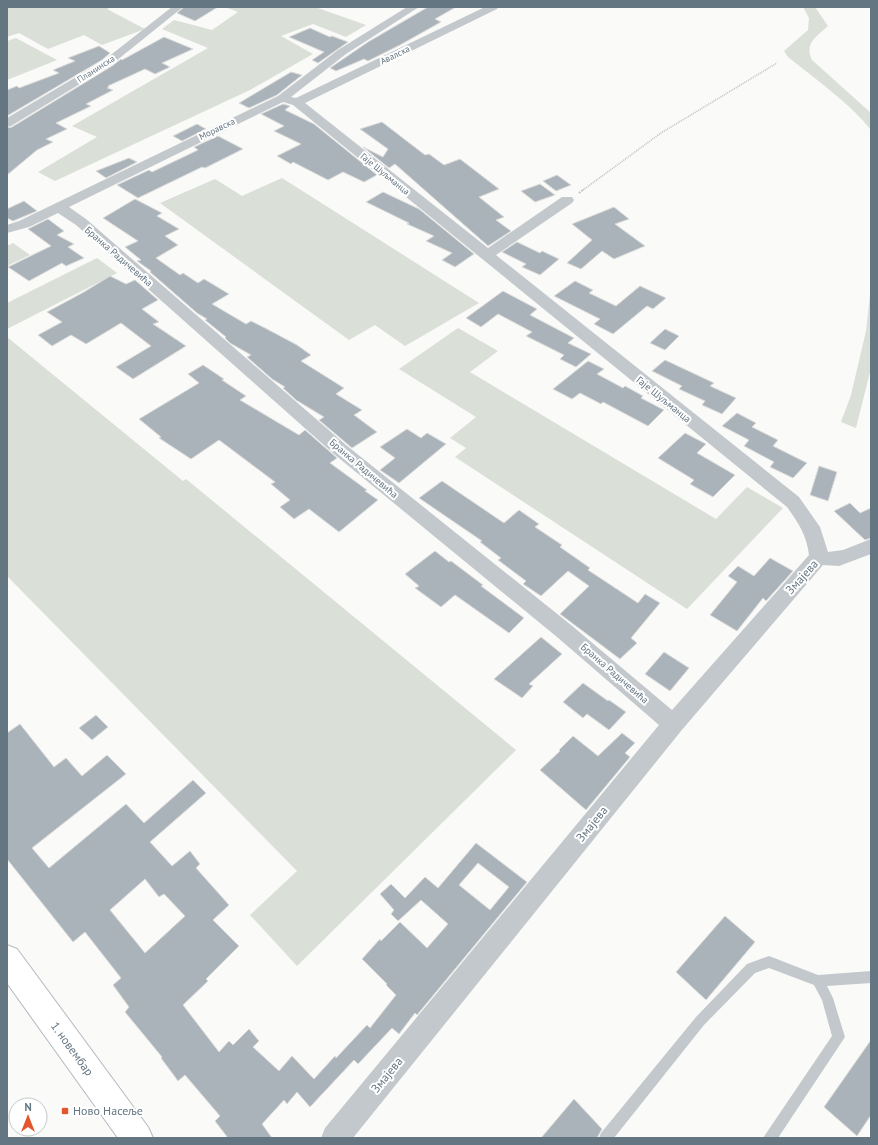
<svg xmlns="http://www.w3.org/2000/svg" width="878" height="1145" font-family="'PT Sans',sans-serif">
  <rect width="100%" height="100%" fill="#fafaf8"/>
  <!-- green -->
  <g fill="#dadfd7">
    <polygon points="7,7 112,7 107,9 145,29 102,45 84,35 48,49 19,33 7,37"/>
    <polygon points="225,7 315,7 366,25 346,37 313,24 281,36 313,54 250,90 55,181 38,172 97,137 72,126 208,48 162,29 174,20 212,30 238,12"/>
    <path d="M803,7H815L828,26C817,36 804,43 812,60L871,113V130C851,104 814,78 788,57L784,51L808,30L809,18Z"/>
    <polygon points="16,38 57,60 7,80 7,41"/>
    <polygon points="282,178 479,303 405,346 375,325 349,340 160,203 215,179 242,196"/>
    <polygon points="13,243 30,255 7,266 7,246"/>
    <polygon points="97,258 117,273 7,329 7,303"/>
    <polygon points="871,286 871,368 856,428 841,422 851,395 866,331"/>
    <polygon points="458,328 498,351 470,372 716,519 747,487 783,508 687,609 455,457 466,448 450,438 476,417 399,369"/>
    <polygon points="7,337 183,481 186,479 516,750 297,966 250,915 297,871 7,576"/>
  </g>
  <!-- building -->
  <g fill="#aab3b9" stroke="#dcdcda" fill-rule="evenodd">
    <polygon points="184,7 218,7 195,21 177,13"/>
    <polygon points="428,7 456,7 435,19 441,22 400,45 368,61 364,59 336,71 330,68 368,42"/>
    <polygon points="310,28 330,37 332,36 348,42 318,63 312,60 324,52 289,37"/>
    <polygon points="164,37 193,49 162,63 170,67 155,74 145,69 108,86 109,87 107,88 113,90 86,104 91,106 56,123 67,129 46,139 53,142 37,150 7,175 7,128 12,127 112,66 121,59 122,60"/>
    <polygon points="99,46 110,53 102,60 7,116 7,90 17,86 19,88 59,73 53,70 75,61 68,58"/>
    <polygon points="291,72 302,75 277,95 249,108 239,103"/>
    <polygon points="283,104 290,106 285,110 314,124 377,175 364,182 343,172 328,180 293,162 291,164 277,156 301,144 274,131 284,126 261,114"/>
    <polygon points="382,122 425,155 429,154 444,165 460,159 499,189 479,197 504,217 496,220 511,231 488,246 487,245 395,164 389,168 363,147 383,157 388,149 360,129"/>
    <polygon points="197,124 206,129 182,141 173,136"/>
    <polygon points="218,136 243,149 205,168 202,167 138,198 117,185 149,170 152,172 198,150 194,147"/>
    <polygon points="129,158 137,162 106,178 96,171"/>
    <polygon points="557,175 571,185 556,191 543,181"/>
    <polygon points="540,184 555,195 535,202 521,191"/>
    <polygon points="383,192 419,209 474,254 455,267 442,260 452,253 426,241 434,236 407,224 409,223 366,202"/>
    <polygon points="135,199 162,213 157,216 179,229 165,236 178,245 156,258 180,275 183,273 198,283 204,279 229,294 212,304 246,324 251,321 265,328 297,345 311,355 301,361 344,388 336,394 362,410 354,415 377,432 352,448 319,420 324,417 296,400 283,388 285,387 272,379 247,357 251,355 230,343 225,338 226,337 205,320 207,319 197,313 150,272 151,271 137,261 141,260 125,247 138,241 103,218"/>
    <polygon points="24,201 37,211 13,221 7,218 7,209"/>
    <polygon points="614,207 629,219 615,224 645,246 614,259 602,251 581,269 567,263 592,240 572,224"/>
    <polygon points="48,219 64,231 57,235 74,244 68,247 84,258 66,266 62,263 29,281 8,267 51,246 28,229"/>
    <polygon points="517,242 540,253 542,251 559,259 540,275 522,267 526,264 502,252"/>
    <polygon points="110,276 126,284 135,280 158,300 142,309 159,322 153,324 186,346 133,379 116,367 151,346 121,323 86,344 71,335 52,346 38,335 62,322 47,312 84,292"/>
    <polygon points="575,281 593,290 589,293 616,306 640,286 666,298 653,309 647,306 613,334 594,324 600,319 554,296"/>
    <polygon points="503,291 537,309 530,315 574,338 568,343 591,354 576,367 560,359 564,355 526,336 532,332 498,314 481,327 466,318"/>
    <polygon points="665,329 679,336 665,350 650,343"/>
    <polygon points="665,360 714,383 710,386 736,398 722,414 702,405 705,401 679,389 682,386 652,371"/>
    <polygon points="588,361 604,369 597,374 623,388 625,386 643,396 641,398 664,410 648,426 603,402 601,404 580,393 572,399 553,389"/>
    <polygon points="203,365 224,379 222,380 246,396 240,400 299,435 305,430 337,458 330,463 367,490 365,491 378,500 339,532 309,509 294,519 280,507 290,500 271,484 275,482 219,440 191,459 159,438 161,437 139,419 199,383 188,374"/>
    <polygon points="737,413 756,423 752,427 778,440 773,446 807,463 793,478 770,467 774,462 744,446 749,440 722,426"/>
    <polygon points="407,429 421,438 427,433 446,444 399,483 380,470 395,458 380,447"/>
    <polygon points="685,433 706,444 697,453 735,475 713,497 690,484 694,480 658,458"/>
    <polygon points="819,466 837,472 828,501 810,495"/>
    <polygon points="442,481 504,523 519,510 539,524 535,527 562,545 560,547 590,568 588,570 638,603 645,594 660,603 631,638 637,643 620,659 560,614 589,586 568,571 541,596 523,584 526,581 498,560 501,558 480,542 482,541 419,498"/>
    <polygon points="850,503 860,513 871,508 871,538 865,540 834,511"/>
    <polygon points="435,551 449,562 451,561 483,585 481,586 524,618 509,633 455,595 441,607 415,588 419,586 405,574"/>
    <polygon points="770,558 793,571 766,601 763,598 737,631 710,615 737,582 728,576 738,566 754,576"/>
    <polygon points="541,637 562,654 529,684 533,686 522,698 494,679"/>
    <polygon points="664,652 689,668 670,691 645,674"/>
    <polygon points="583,683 608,701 609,700 626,712 609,730 587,714 583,718 563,702"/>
    <polygon points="96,715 108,727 92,740 79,728"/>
    <path d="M20,724L54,767L66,758L82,776L107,755L126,774L32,848L49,868L126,804L144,823L193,780L206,793L150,842L172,866L190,851L200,864L196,868L229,905L213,920L239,946L206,979L208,981L183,1005L219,1052L229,1041L233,1045L249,1029L259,1041L253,1047L279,1071L292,1056L314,1079L335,1056L336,1058L367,1025L370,1028L396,995L386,985L387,984L362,959L380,939L381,941L400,922L427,948L448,924L421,900L398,921L391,914L394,910L380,894L391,884L405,898L425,877L438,888L476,843L527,882L417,1015L415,1013L399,1034L392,1028L358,1064L354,1060L310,1107L297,1092L287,1104L284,1100L262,1124L272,1138H228L215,1121L220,1116L185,1075L178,1081L161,1058L162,1057L125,1012L129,1007L113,985L121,978L85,932L73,942L7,859V733ZM478,863L509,887L490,910L459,885ZM145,879L159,897L164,894L185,916L145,953L110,910Z"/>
    <polygon points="622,733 635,743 625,753 630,757 586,810 540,770 560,751 559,750 573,736 598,756"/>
    <polygon points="725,916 755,942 706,1000 676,972"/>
    <polygon points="871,1040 871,1115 857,1136 824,1107"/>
    <polygon points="574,1099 602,1129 597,1138 541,1138"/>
  </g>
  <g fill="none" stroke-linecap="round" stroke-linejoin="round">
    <!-- secondary casing -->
    <g stroke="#b3babf" stroke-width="2">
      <polygon id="secondary" points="7,945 17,949 148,1127 153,1138 118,1138 7,983"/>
    </g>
    <!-- path-far1 -->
    <polyline stroke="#bbbfc2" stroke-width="1.5" stroke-dasharray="1 1" stroke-linecap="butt" points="583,190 661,133 777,63"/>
    <!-- path -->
    <polyline stroke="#bbbfc2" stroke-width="2" stroke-dasharray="1.5 1.5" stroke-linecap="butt" points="579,193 584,189"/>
    <!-- service -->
    <polygon fill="#c3c8cc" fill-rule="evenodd" points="769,956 818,975 871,971 871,983 827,986 833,998 845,1037 778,1138 763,1138 832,1036 822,1000 814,985 769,968 755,973 704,1025 614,1138 599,1138 601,1133 696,1017 747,964"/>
    <!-- minor -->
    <g fill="#c3c8cc" fill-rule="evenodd">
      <polygon points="172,7 183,7 111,65 11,126 7,127 7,118 103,61"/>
      <path d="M407,7H419L346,54L291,97L296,98L485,7H498L497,9L305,103L488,248L562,197H572L574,200L572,203L496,255L799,497L820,527L828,552L843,550L871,539V554L839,566L823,565L681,731L353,1138H321L325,1128L659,725L557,637L334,454L76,225L58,213L29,227L7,233V225L19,221L278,96L338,50ZM283,102L293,105L787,507C798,522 807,536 809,555L672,710L571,625L346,445L86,219L69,207Z"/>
    </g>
    <!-- secondary -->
    <use href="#secondary" fill="#fff" fill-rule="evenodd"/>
  </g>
  <!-- markers -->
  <rect fill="#e4572e" stroke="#fff" stroke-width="1.5" x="61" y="1107" width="8" height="8" rx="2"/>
  <g text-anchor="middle" stroke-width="4" stroke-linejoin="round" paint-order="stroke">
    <!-- far-street labels -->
    <g font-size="9" fill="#657683" stroke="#fff">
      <text transform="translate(395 55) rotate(-26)" y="3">Авалска</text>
      <text transform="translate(96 69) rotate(-33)" y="3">Планинска</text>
      <text transform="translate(217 129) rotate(-26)" y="3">Моравска</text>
      <text transform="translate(385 174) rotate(39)" y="3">Гаје Шуљманца</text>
    </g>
    <!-- street labels -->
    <g font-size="10" fill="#657683" stroke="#fff">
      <text transform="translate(119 256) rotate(41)" y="4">Бранка Радичевића</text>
      <text transform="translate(664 399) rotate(39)" y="4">Гаје Шуљманца</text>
      <text transform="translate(364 468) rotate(40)" y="4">Бранка Радичевића</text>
      <text transform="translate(615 673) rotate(41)" y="4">Бранка Радичевића</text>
    </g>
    <!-- near-street labels -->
    <g font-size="12" fill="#657683" stroke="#fff">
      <text transform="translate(802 577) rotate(-48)" y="4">Змајева</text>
      <text transform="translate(592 824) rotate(-51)" y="4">Змајева</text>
      <text transform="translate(72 1049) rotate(54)" y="4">1. новембар</text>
      <text transform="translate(387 1075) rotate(-51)" y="4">Змајева</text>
    </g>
    <!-- near-poi labels -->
    <g font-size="12" fill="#657683" stroke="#fff" text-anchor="start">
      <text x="73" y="1115">Ново Насеље</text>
    </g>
  </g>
  <!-- border -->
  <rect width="878" height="1145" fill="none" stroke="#657683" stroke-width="16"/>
  <!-- north arrow -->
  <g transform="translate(28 1117)"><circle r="19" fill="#ffffff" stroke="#c1c8cd"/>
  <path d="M0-3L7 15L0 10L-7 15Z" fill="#e4572e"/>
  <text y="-6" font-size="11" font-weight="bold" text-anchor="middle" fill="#657683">N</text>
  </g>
</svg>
